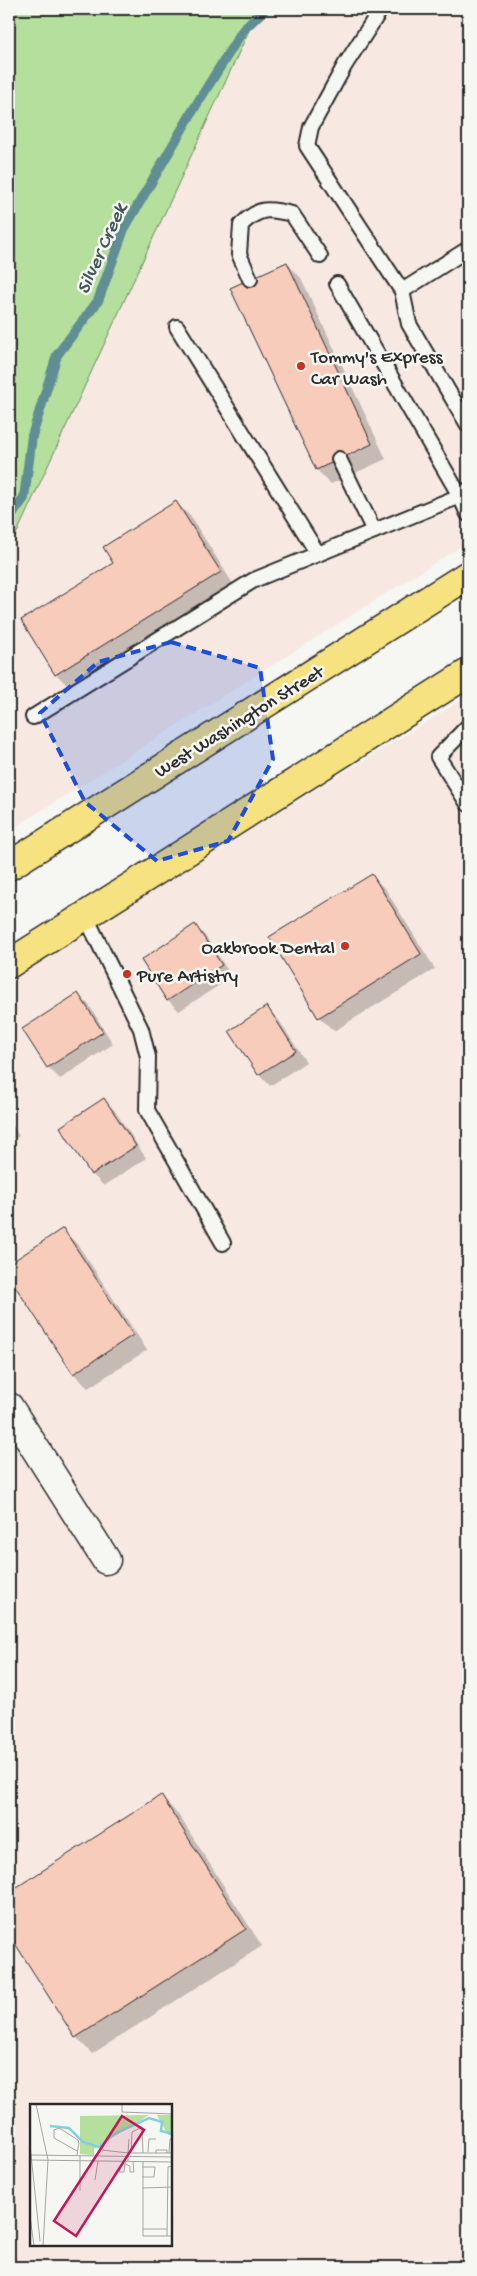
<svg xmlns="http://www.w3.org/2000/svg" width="477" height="2276" font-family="'Gochi Hand',sans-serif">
<rect width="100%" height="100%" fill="#f6f6f2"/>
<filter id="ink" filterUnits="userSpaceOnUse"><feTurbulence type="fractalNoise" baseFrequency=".02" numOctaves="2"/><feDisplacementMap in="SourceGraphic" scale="10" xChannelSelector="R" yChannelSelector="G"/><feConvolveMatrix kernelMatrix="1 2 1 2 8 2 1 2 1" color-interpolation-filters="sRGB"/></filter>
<g filter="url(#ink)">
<g fill="#f7e9e2" fill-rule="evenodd">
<path d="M259 9H468V542L9 831V550Z"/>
<path d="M468 696V2267H9V978ZM31 2105H171V2245H31Z"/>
</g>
<path fill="#b5df9c" stroke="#708564" d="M9 9H259L9 550Z"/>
<g fill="#0003">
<path d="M286 263 301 278 386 459 331 484 317 470Z"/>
<path d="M176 502 191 517 235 587 71 689 56 674 23 620 115 563Z"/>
<path d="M372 876 386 890 435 969 334 1031 319 1017Z"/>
<path d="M195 926 206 937 232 977 179 1011 168 1000Z"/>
<path d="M77 994 89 1005 113 1044 60 1079 48 1067 24 1029Z"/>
<path d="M267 1008 278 1019 306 1062 270 1086 259 1074 231 1031Z"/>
<path d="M104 1099 115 1111 146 1158 104 1186 92 1174 62 1127Z"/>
<path d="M9 1120 19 1136 9 1143Z"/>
<path d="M63 1230 78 1245 147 1350 88 1388 74 1374 9 1274V1265Z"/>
<path d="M161 1797 178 1814 262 1946 92 2054 76 2037 9 1932V1894Z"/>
</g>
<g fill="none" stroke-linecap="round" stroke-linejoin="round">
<path stroke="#5f8f94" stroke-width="10" d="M9 519 24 498 32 436 57 355 98 301 124 229 198 102 243 30 265 9"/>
</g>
<g fill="#f8ccbb" stroke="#2b2b2b">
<path d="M287 262 372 444 316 470 230 288Z"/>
<path d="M176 501 221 572 55 675 21 620 113 563 103 547Z"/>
<path d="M372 874 421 954 318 1018 269 937Z"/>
<path d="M195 924 222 965 167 1001 141 960Z"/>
<path d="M78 993 103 1032 47 1068 22 1029Z"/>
<path d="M267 1006 296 1051 258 1075 229 1031Z"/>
<path d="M104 1098 136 1146 91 1175 60 1127Z"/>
<path d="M63 1228 133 1335 73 1374 9 1277V1264Z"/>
<path d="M161 1795 246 1929 75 2038 9 1934V1892Z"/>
</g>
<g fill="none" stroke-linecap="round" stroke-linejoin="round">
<defs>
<g id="lane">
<path d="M381 9 345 65 311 127 307 146 402 291 409 324 468 425"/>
<path d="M250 279 239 254 241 225C259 207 268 208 292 214L320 256"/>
<path d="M402 291 468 249"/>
<path d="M177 327 318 554"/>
<path d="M339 459 374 531"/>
<path d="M468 490 460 496 468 514"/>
<path d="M33 717 254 580 460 496 337 284"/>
<path d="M468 726 438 757 468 804"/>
<path d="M85 915 141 1029 148 1057 147 1110 223 1243"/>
</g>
<path id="street" d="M9 1407 106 1560"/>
<g id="primary">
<path d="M9 866 468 575"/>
<path d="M9 964 468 673"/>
</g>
</defs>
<use href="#lane" stroke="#2b2b2b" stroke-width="18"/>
<use href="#street" stroke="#2b2b2b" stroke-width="31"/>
<use href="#primary" stroke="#2b2b2b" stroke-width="31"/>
<use href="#lane" stroke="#f6f6f2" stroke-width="14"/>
<use href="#street" stroke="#f6f6f2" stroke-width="28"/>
<use href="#primary" stroke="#f7e281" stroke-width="28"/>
</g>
</g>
<path fill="#1d4ed8" fill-opacity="0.2" stroke="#1d4ed8" stroke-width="4" stroke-dasharray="10 6" stroke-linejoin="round" d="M171 642 260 668 273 759 228 841 157 861 85 802 40 713 98 662Z"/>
<g fill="#c8321e" stroke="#f6f6f2" stroke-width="2">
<circle cx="301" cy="366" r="5"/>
<circle cx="345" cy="946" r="5"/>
<circle cx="127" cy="974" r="5"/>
</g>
<g text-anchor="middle" stroke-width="5" stroke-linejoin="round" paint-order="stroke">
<g font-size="19" fill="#2b2b2b" stroke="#f6f6f2" text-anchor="start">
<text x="311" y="362">Tommy's Express<tspan x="311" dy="22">Car Wash</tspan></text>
<text x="335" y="953" text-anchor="end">Oakbrook Dental</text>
<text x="137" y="981">Pure Artistry</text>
</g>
<g font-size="19" fill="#2b2b2b" stroke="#f6f6f2">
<text transform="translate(238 720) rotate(-32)" y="7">West Washington Street</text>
</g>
<g font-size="20" font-style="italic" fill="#405557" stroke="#f6f6f2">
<text transform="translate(100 248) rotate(-66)" y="7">Silver Creek</text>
</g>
</g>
<g transform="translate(30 2104)">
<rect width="142" height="142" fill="#f6f6f2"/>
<path d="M119 11 64 45V51L50 50V12ZM127 11H142V31H138Z" fill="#b5df9c"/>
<path fill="none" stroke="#81d2da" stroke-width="2.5" d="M20 22 39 24 53 38 69 43 84 30 119 14 132 18 131 27 143 30"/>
<path fill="none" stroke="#a5a5a2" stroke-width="1" d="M6 0 18 56 13 142M92 0V8L143 10M0 41 10 137M72 46 98 49 99 35M118 48 119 35H126M101 49 102 28 112 23 113 49M126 49V46H137V49M139 49 140 35H143M0 51 143 53M47 51 48 44 49 39 48 36 29 24 24 26V34L47 47M0 56 143 58M98 57V49H143M113 57V132H143M96 58 95 60 94 68H89L92 60H95L100 62V68M100 68H104L103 57M112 73H124L125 63H112M65 76 68 57M112 84 143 83M50 87V52M0 112 4 142M113 125H137M137 132 138 63 143 62"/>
<path fill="#c2185b" fill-opacity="0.15" stroke="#c2185b" stroke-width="2.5" d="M92 12 114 26 46 132 24 117Z"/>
<rect width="142" height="142" fill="none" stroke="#2b2b2b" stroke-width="2.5"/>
</g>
<rect width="477" height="2276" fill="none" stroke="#f6f6f2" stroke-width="30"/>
<rect x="15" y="15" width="447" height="2246" fill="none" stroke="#2b2b2b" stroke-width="2" filter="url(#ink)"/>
</svg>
